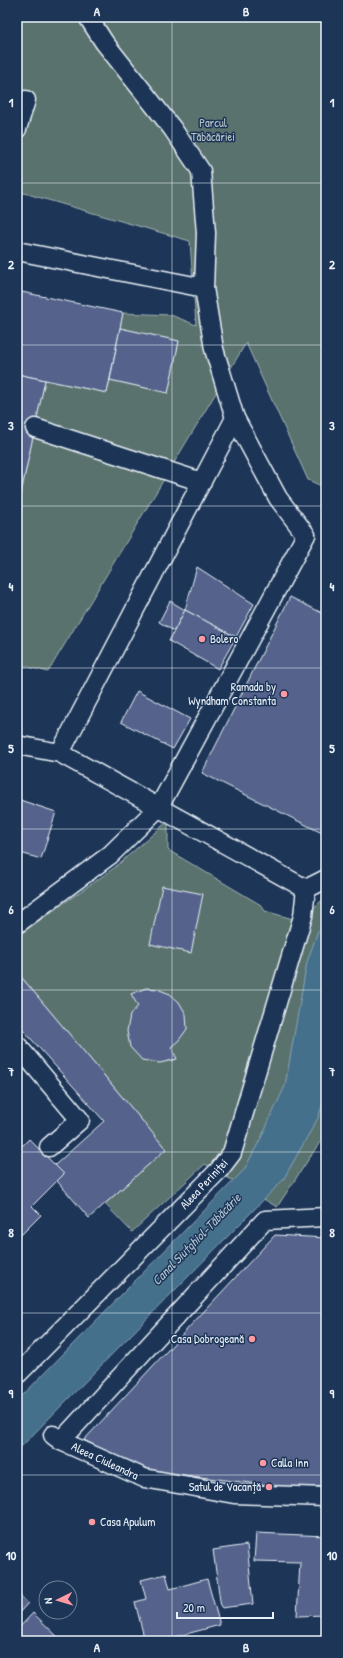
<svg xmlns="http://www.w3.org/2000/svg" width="343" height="1658" font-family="'Patrick Hand',sans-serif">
<rect width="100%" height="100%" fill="#1d3557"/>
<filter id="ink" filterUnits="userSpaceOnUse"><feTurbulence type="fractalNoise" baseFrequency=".025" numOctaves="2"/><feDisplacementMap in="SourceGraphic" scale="8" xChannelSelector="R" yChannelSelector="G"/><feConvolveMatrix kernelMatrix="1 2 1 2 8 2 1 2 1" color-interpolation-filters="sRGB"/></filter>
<g filter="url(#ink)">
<g fill="#5a726e" stroke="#a1b2b3">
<path d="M17 17H326V488L308 480 246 343 48 672 17 664V512L45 380 107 393 110 380 168 393 179 341 120 328 123 313 171 315 196 325 190 241 17 191Z"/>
<path d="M168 821V850L261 905 265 911 293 919 312 909 326 897V1133L277 1207 205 1164 132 1232 105 1204 166 1149 17 972V936L114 868Z"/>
</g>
<path fill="#45708b" stroke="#86a4b7" d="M326 923V1094L318 1118 283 1180 17 1451V1401L244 1170 261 1138 285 1086 307 962 318 931Z"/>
<g fill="#54648c" stroke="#e8f1f8">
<path d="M17 291 123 313 107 393 17 374Z"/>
<path d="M120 328 179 341 168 393 110 380Z"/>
<path d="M17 374 45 380 17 512Z"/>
<path d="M197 567 254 604 236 637 185 610Z"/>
<path d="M290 597 326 615V835L202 773Z"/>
<path d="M170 601 185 610 174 631 159 622Z"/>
<path d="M185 610 236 637 218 669 169 641Z"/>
<path d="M137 691 190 719 173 749 121 722Z"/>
<path d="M17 799 56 812 41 859 17 852Z"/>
<path d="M162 886 203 894 191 953 150 944Z"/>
<path d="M17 972 166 1149 89 1218 57 1181 64 1174 55 1165 104 1121 17 1023Z"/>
<path d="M146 988 157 989 170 994 179 1002 186 1014 187 1029 179 1040 171 1047 177 1059 160 1063 142 1060 130 1047 127 1031 130 1015 138 1006 131 994Z"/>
<path d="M29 1139 64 1174 32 1206 41 1215 17 1239V1151Z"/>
<path d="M275 1235 326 1238V1486L293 1488 141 1470 84 1440Z"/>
<path d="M256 1533 326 1536V1615L297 1616 300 1562 254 1561Z"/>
<path d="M247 1545 253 1604 221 1608 213 1550Z"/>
<path d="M166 1574 170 1589 207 1579 220 1625 160 1641H145L135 1602 146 1599 141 1580Z"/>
<path d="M17 1593 28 1603 17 1615Z"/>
<path d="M33 1613 62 1641H17V1630Z"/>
<path d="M321 1638V1641L238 1640Z"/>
</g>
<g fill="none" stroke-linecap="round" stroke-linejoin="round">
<defs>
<g id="service">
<path d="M17 129 26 100"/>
<path d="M17 251 204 288"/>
<path d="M35 428 202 482"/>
<path d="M17 745 60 753 306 889 326 879"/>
<path d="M60 753 235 418"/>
<path d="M17 924 110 855 159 807 306 535 278 498 235 418 214 349 204 288 206 233 201 171 172 128 104 42 88 17"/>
<path d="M17 1045 80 1120 49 1147"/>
<path d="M17 1375 219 1170 232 1153 303 916 306 889"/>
<path d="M53 1435 61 1441 144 1478 234 1494 326 1497"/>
<path d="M61 1441 265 1220 326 1217"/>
</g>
</defs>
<use href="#service" stroke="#e8f1f8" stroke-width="21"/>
<use href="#service" stroke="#1d3557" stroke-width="18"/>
</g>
</g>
<path fill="none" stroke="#e8f1f8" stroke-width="1" stroke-opacity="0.55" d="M172 17V1641M17 183H326M17 345H326M17 506H326M17 668H326M17 829H326M17 990H326M17 1152H326M17 1313H326M17 1475H326"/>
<g fill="#ff9aa2" stroke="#1d3557" stroke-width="1.5">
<circle cx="202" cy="639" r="4"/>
<circle cx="284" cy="694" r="4"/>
<circle cx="252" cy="1339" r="4"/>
<circle cx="263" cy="1463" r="4"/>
<circle cx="269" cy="1487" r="4"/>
<circle cx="92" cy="1522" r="4"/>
</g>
<g text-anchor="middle" stroke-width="3" stroke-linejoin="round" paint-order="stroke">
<g font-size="12" fill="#b6c5c8" stroke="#1d3557">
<text x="213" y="127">Parcul<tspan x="213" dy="14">Tăbăcăriei</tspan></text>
</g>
<g font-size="12" fill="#e8f1f8" stroke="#1d3557" text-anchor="start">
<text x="210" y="643">Bolero</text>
<text x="276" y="691" text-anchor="end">Ramada by<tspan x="276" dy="14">Wyndham Constanta</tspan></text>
<text x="244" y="1343" text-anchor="end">Casa Dobrogeană</text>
<text x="271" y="1467">Calla Inn</text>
<text x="261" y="1491" text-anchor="end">Satul de Vacanță</text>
<text x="100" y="1526">Casa Apulum</text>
</g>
<g font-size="12" fill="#e8f1f8" stroke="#1d3557">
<text transform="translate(204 1184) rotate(-47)" y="4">Aleea Periniței</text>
<text transform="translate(105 1461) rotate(25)" y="4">Aleea Ciuleandra</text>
</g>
<g font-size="13" font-style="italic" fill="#afc4d2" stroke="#1d3557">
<text transform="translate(196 1239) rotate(-46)" y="5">Canal Siutghiol-Tăbăcărie</text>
</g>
</g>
<rect width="343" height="1658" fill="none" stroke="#1d3557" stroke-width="44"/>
<g transform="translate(58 1600) rotate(265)"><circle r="19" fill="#1d3557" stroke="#6e8097"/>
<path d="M0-3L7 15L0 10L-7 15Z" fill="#ff9aa2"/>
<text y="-6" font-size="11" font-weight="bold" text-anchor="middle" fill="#e8f1f8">N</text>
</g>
<path d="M177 1612v6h96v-6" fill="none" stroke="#e8f1f8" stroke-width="2"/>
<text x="183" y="1612" font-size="12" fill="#e8f1f8" stroke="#1d3557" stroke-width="3" paint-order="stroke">20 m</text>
<rect x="22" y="22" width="299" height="1614" fill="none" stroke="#e8f1f8" stroke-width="1.5"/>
<g font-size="13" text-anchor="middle" font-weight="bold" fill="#e8f1f8">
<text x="97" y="16">A</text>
<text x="246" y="16">B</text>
<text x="11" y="107">1</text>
<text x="332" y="107">1</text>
<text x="11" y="269">2</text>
<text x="332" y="269">2</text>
<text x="11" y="430">3</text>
<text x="332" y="430">3</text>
<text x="11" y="591">4</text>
<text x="332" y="591">4</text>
<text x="11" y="753">5</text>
<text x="332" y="753">5</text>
<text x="11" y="914">6</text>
<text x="332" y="914">6</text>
<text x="11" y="1076">7</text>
<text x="332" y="1076">7</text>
<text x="11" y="1237">8</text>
<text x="332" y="1237">8</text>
<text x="11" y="1398">9</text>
<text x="332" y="1398">9</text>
<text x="11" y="1560">10</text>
<text x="332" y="1560">10</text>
<text x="97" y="1652">A</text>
<text x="246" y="1652">B</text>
</g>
</svg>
